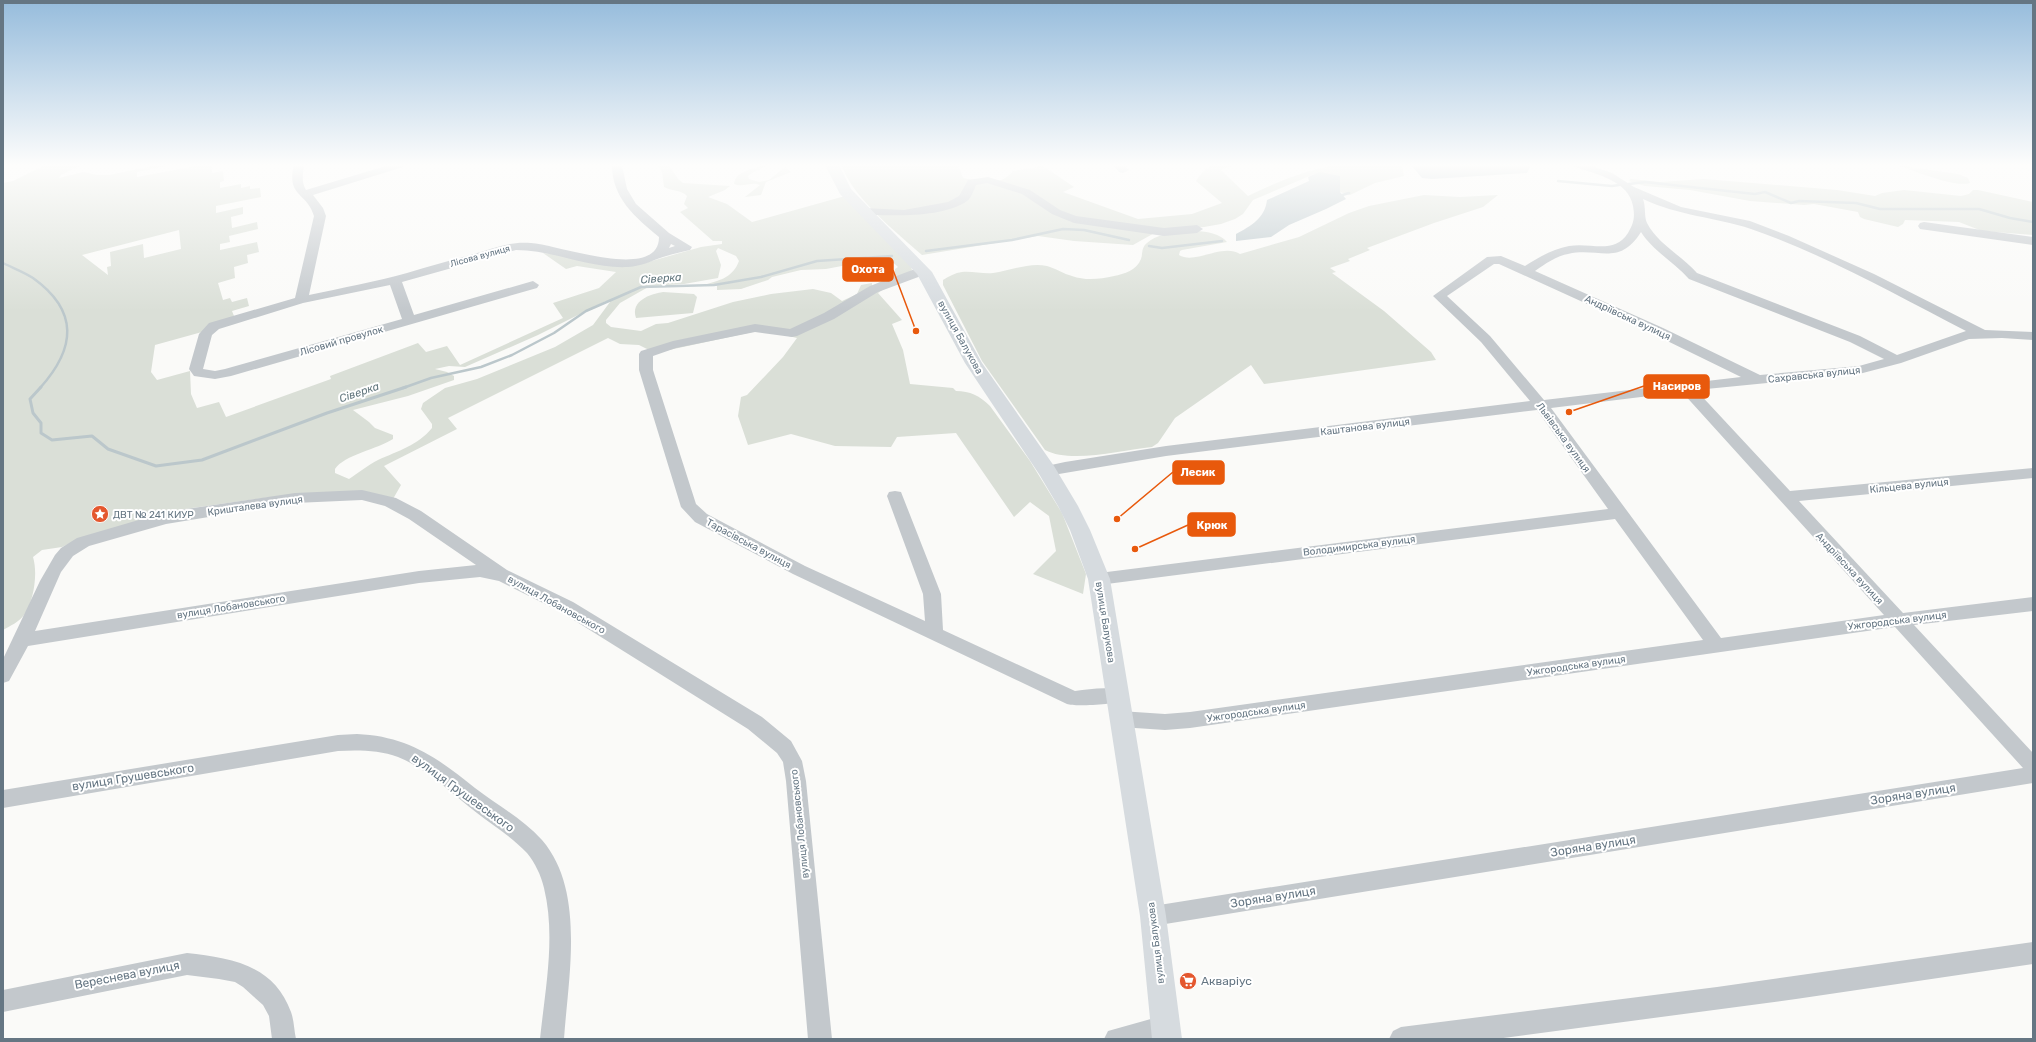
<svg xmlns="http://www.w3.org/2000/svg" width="2036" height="1042" font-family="Rubik,sans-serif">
<rect width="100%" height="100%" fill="#fafaf8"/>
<g fill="#dadfd7" fill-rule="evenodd">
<path d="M45 165H81L61 175 59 178 83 172 97 175H109L157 165H171L137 172V177L201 165H212V173L223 171 224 181 220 182V188L241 184V188L250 186V189L260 188 261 197 216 206V213L243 207V214L231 217 232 228 257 222 258 229 229 236 230 242 220 244V250L257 242 259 252 247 255 248 263 234 267 235 278 218 283 223 300 230 298 232 302 247 298 249 306 232 311 234 316 202 332 155 345 151 372 157 380 190 371 191 394 197 408 219 402 226 417 331 379 330 376 418 343 426 352 447 346 460 365 563 318 553 303 599 288 616 272 577 266 566 269 543 253 641 264 701 247 722 244V241H713L680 212 688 208 684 204 687 196C682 190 671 191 664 187L662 172 658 165H669L678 179 683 183 730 186 725 190 708 197 727 204 752 222 845 196 911 267 912 270 878 293 902 320 892 324 903 350 910 384 953 388 956 391C970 391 980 396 990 406L1030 461 1062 513 1086 574 1083 594 1033 574 1056 551 1049 516 1030 502 1014 517 956 433 897 437 891 447 835 446 791 434 748 445 738 416 741 397 747 395 783 357 797 338 762 330 655 353 639 345 620 344 608 338 448 418 457 429 384 466 401 485 393 499 271 497 185 509 81 538 62 547 42 550 33 557C38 573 34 601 24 615 19 622 10 626 3 630V183L13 181ZM179 230 181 249 144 258 143 244 110 252 111 266 107 267 108 275 82 255ZM718 248 736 256 739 261C733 277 721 280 707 284L708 286H717V290L741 289 768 280 772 277 801 270 826 269 847 265 852 264 855 260C869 254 887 254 898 267L895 269 894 275 872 286V283L861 285 857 294 842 301 831 293 813 289 771 294 733 302 668 323 656 324 641 331 611 327 606 323V320L620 303 650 286 684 284 718 278 721 265 716 251ZM606 301 610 302 593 325 555 347 477 379 445 388 423 403 421 409 432 424V428C418 445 398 451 378 460 368 465 358 473 349 479L335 473V469C344 455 378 449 393 439V435L375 428 369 422 353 410 408 396 454 380V376L447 372 435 369 449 366 465 367 538 335Z"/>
<path d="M763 165H768C762 169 754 171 748 176L749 179 759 182 769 180 785 167 791 172 766 182 761 195 745 197 760 185C752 181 743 188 734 184 736 170 753 170 763 165Z"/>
<path d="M842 165H958L963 178C981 181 1001 187 1013 171L1043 166 1074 187 1063 192 1138 219 1192 214 1222 203 1196 181C1209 162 1213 165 1234 165L1221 170 1248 196C1275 183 1313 166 1344 165 1363 164 1383 165 1402 165L1404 176 1375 183 1350 195 1340 192 1319 172 1253 200 1243 214 1235 219 1221 224 1204 227 1158 231 1133 245 1074 241 1038 236 922 255C899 235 849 194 842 165Z"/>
<path d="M1896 165 1958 174 1968 178 1970 183C1954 188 1913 170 1896 165Z"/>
<path d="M1631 179 1660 182 1704 179 1837 190 1875 196 1882 193 1904 190 1961 196 1969 194 1973 190H1978L2033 202V235L1982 231 1959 222 1905 220 1903 224 1898 227 1864 219 1860 217 1858 212 1814 204 1804 205 1750 201 1690 190 1645 186 1631 182 1629 180Z"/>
<path d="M1424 195 1460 197 1498 195 1483 207 1434 223 1367 248 1370 250 1348 259 1350 261 1330 268 1336 272 1332 273 1384 311 1431 352 1436 360 1264 384 1251 365 1175 418 1158 443 1152 447C1122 450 1071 464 1045 450L982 361 943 285V280C949 276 955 273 962 272 972 271 983 274 993 273 1010 271 1029 262 1047 266 1055 268 1064 274 1072 276 1086 281 1100 279 1114 276 1124 274 1137 270 1141 259 1143 253 1141 248 1147 243 1162 229 1214 225 1227 242L1182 250 1180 251 1179 255C1195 265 1222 243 1240 254L1299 237 1349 213 1369 206Z"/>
<path d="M663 292 694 294 697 297 693 313 636 318C630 301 650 294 663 292Z"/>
</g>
<g fill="#bbc7cb">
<path d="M1411 165H1529L1530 167 1527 173 1432 179 1422 178Z"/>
<path d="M1319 172 1340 176V192L1346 199 1326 209 1289 225 1271 237 1236 241V234C1251 226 1265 218 1267 200L1309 181 1308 177Z"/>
</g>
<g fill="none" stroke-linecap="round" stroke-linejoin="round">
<g stroke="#bbc7cb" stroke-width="2.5">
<path d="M1558 181 1612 186 1619 185"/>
<path d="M1629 184 1645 182 1755 194 1765 192 1791 203 1799 201 1856 203 1880 209H1979L2010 218 2033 222"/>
<path d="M1339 196 1349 193"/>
<path d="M1149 246 1162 248 1222 241"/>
<path d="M926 251 1012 240 1063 229 1084 230 1129 240"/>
<path d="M3 263C13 268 24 272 33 278 79 311 76 348 40 388"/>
<path d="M403 388 431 378 481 367 512 355 554 333 586 311 641 287 714 285 761 277 817 261 892 256"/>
</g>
<path stroke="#bbc7cb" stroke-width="3" d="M41 387 30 399 33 413 41 423V433L52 440 92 436 108 449 156 466 202 460 327 413 406 387"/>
<g fill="#c3c8cc" fill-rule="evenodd">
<path d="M294 165H304C303 174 301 182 306 190L389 165H404L403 167 313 195 323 208 326 216 309 295C341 288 375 282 407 273 429 266 452 260 474 254 493 248 511 241 531 243 556 244 659 283 659 237 635 217 612 198 612 165H622L627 189 636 204 669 233 692 247 690 250C682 252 672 254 663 257 651 261 642 266 628 267 590 269 554 250 516 250L402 282 414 315 533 281 539 285 537 288 231 376 215 379 194 376 189 369 199 334 209 323 295 298 314 216C307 192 286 197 294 165ZM671 244 675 246 669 248ZM390 285 402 319 225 369 215 371 203 369 212 335 219 329 303 303Z"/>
<path d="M1114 165H1127L1126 167 1129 170 1123 173 1119 172 1114 166Z"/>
<path d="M1574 165H1589L1612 173 1634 187 1681 207 1750 221 1789 236 1874 274 1985 330 2033 332V340L2002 338 1969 339 1901 363 1859 374 1696 390 1790 491 2033 468V478L1799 501 1903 613 2033 597V611L1914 625 2033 753V783L1153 926 1145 923 1142 916 1145 909 1153 906 2023 768 1895 627 1190 728 1165 730 1120 727 1113 725 1111 719 1113 713 1120 711 1165 714 1190 712 1703 640 1615 519 1099 585 1093 583 1091 579 1093 575 1099 573 1608 509 1537 410 1166 456 1047 476 1042 475 1039 471 1042 467 1065 462 1166 446 1530 401 1481 342 1433 296 1487 257 1501 256 1525 266C1539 257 1553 249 1569 246 1591 242 1614 255 1628 233 1634 223 1635 217 1633 206 1629 181 1596 174 1575 167ZM1643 199C1679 216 1715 217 1751 229 1826 255 1896 295 1966 331L1897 355 1860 336 1697 273C1682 256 1658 244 1647 223 1644 217 1646 207 1643 199ZM1641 232C1653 251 1674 262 1689 279L1850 342 1884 359 1859 366 1760 375 1663 328 1535 271C1545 264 1556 256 1568 254 1599 247 1619 267 1641 232ZM1494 264H1499L1653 334 1741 377 1544 400 1490 336 1447 296ZM1682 392 1884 615 1721 638 1551 408Z"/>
<path d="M988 177 1030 190 1060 210 1076 216 1164 228 1197 225 1203 229 1197 233 1164 236 1074 223 1052 214 1022 194 987 183 976 185C974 190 971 198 967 201 946 216 903 216 879 215 872 215 862 216 858 211L864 208 904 210 948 202 959 196 968 180Z"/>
<path d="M1924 222 2033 237V245L1920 229 1918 226 1920 223Z"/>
<path d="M924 268 928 269 930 272 928 275 921 276 878 292 834 319 797 336 792 337 755 332 676 348 653 356V370L696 504 707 514 805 566 925 621 923 594 887 496 889 492 895 491 901 492 941 594 943 630 1075 691C1091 689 1108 686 1124 691L1126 696 1124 701C1115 704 1075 707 1067 704L793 574 695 522 681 507 639 370V354L641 351 673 341 755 324 790 329 824 313 870 286 915 269Z"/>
<path d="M362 490 396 498 421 511 507 570 573 602 762 717 791 741 802 761 806 781 832 1039H808L786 781 783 762 777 753 748 729 561 612 499 581 480 577 419 583 28 646 9 681 3 683V659L40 581 55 555 61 548 77 538 166 512 295 493ZM362 500 385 506 409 519 476 565 419 571 35 631 61 572 73 556 89 546 166 524 295 503Z"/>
<path d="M357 734C407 736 438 758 475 788 497 805 523 819 542 840 586 891 568 978 564 1039H540C545 990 556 937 544 888 541 875 535 863 527 853 512 837 494 826 477 813 452 794 428 769 398 757 379 750 358 750 338 751L3 808V790L338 735Z"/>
<path d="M2033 942V964L1796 999 1496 1039H1389L1393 1031 1401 1027 1717 987Z"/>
<path d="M187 953C230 958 274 964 291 1012 294 1020 294 1030 296 1039H272L269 1016 263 1005 243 987 235 982 219 979 187 975 3 1012V990Z"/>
<path d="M1165 1015 1173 1019 1177 1027 1173 1035 1165 1039H1104L1108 1031Z"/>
</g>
<path fill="#d6dbdf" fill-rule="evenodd" d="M825 165H839L851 189 932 272 982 363 1054 466 1078 506 1090 530 1110 579 1166 916 1182 1039H1152L1140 916 1088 579 1070 530 1058 506 1039 474 965 363 917 274 840 194Z"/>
</g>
<linearGradient id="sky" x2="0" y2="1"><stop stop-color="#96bcdc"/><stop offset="0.53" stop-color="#fdfdfc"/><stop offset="1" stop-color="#fdfdfc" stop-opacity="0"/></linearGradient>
<rect width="2036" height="311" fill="url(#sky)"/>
<defs>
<symbol id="sight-disc" viewBox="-11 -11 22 22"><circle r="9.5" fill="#e4572e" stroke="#fff"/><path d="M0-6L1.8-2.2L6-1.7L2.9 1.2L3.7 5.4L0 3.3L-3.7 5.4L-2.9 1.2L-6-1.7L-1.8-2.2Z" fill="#fff"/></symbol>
<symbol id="supermarket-disc" viewBox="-11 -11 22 22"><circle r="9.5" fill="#e4572e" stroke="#fff"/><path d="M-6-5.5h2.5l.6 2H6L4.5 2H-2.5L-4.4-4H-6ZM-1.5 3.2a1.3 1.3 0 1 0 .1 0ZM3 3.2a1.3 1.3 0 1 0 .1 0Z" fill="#fff"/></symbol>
</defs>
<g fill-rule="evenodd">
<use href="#sight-disc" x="90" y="504" width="20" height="20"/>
<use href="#supermarket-disc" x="1178" y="971" width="20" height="20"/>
</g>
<g text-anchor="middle" stroke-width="4" stroke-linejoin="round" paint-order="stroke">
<g font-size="9" fill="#657683" stroke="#fff">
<text transform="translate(480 256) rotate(-15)" y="3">Лісова вулиця</text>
</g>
<g font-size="10" fill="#657683" stroke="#fff">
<text transform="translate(1628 317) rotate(25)" y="4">Андріївська вулиця</text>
<text transform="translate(961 337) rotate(61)" y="4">вулиця Балукова</text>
<text transform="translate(341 340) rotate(-16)" y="4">Лісовий провулок</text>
<text transform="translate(1814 374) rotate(-6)" y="4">Сахравська вулиця</text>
<text transform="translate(1365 426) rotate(-7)" y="4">Каштанова вулиця</text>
<text transform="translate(1564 437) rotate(54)" y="4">Львівська вулиця</text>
<text transform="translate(1909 485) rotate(-6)" y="4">Кільцева вулиця</text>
<text transform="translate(255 505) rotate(-8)" y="4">Кришталева вулиця</text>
<text transform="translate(749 543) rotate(28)" y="4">Тарасівська вулиця</text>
<text transform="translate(1359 545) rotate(-7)" y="4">Володимирська вулиця</text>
<text transform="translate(1850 568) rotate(47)" y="4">Андріївська вулиця</text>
<text transform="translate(557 604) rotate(29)" y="4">вулиця Лобановського</text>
<text transform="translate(231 606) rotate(-9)" y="4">вулиця Лобановського</text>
<text transform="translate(1897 620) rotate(-7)" y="4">Ужгородська вулиця</text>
<text transform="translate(1106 622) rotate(81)" y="4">вулиця Балукова</text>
<text transform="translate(1576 665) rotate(-8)" y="4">Ужгородська вулиця</text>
<text transform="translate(1256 711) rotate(-8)" y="4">Ужгородська вулиця</text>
<text transform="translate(799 824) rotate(-96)" y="4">вулиця Лобановського</text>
<text transform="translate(1155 943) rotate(-97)" y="4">вулиця Балукова</text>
</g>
<g font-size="10" fill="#657683" stroke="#fff" text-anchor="start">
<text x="113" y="518">ДВТ № 241 КИУР</text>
</g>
<g font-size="11" font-style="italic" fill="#60757c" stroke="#fff">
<text transform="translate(661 278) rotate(-4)" y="4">Сіверка</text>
<text transform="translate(359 392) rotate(-19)" y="4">Сіверка</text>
</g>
<g font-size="12" fill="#657683" stroke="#fff">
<text transform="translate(133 777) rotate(-9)" y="4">вулиця Грушевського</text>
<text transform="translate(463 793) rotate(36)" y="4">вулиця Грушевського</text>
<text transform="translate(1913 794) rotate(-9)" y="4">Зоряна вулиця</text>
<text transform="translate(1593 846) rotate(-9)" y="4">Зоряна вулиця</text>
<text transform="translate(1273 897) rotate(-9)" y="4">Зоряна вулиця</text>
<text transform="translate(127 975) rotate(-11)" y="4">Вереснева вулиця</text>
</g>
<g font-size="12" fill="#657683" stroke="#fff" text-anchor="start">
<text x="1201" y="985">Акваріус</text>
</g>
</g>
<path fill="none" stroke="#e8590c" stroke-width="1.5" d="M916 331L893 270M1569 412L1644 386M1117 519L1173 472M1135 549L1188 525"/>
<g fill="#e8590c" stroke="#fff" stroke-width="1.5">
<circle cx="916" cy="331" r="4"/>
<circle cx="1569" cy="412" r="4"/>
<circle cx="1117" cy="519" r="4"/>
<circle cx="1135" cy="549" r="4"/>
</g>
<g fill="#e8590c" stroke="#e8590c" stroke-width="1.5">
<rect x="843" y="258" width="50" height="23" rx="4"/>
<rect x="1644" y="375" width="65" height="23" rx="4"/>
<rect x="1173" y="461" width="51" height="23" rx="4"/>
<rect x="1188" y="513" width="47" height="23" rx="4"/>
</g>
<g font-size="11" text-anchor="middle" font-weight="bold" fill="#fff">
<text x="868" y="273">Охота</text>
<text x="1677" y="390">Насиров</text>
<text x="1198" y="476">Лесик</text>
<text x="1212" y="529">Крюк</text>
</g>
<rect width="2036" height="1042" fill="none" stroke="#657683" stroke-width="8"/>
</svg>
